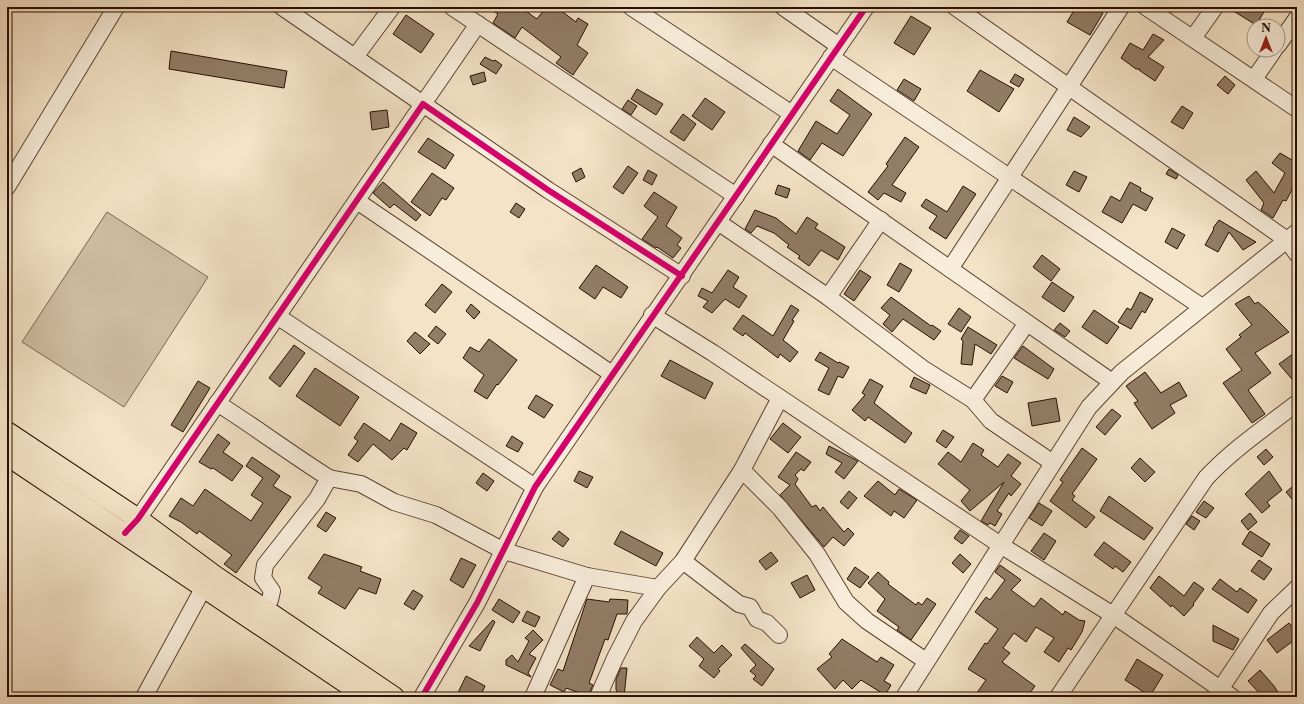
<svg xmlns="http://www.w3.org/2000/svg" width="1304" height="704" font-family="'Libre Caslon Text',serif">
<rect width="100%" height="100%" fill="#f4e3c7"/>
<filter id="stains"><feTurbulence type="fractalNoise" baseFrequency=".005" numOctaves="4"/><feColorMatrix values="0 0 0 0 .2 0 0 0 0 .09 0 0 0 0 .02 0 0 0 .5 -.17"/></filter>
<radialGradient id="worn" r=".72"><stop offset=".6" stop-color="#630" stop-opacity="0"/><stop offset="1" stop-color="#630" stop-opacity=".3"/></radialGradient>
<path fill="#d1bfa5" stroke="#7c6652" d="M107 212 208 277 124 407 22 342Z"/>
<g fill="#927d67" stroke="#280e00">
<path d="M487 7H520L537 19 546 7H556L576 22 578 18 588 24 577 45 588 53 573 75 556 63 561 57 522 27 515 38 493 23 498 14Z"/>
<path d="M1076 7H1093L1103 13 1090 35 1067 22Z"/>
<path d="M1227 7H1267L1256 25Z"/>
<path d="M406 15 434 34 421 53 393 34Z"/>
<path d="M911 16 931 28 914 55 894 43Z"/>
<path d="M1153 34 1164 40 1148 57 1164 67 1155 81 1139 70 1140 69H1136L1121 58 1130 43 1143 50Z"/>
<path d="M171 51 287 71 284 88 169 69Z"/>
<path d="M485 57 493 61 495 60 502 65 496 74 480 64Z"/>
<path d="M980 70 1014 89 999 112 967 91Z"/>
<path d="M484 72 486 81 473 85 470 76Z"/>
<path d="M1015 74 1024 79 1019 87 1010 82Z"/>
<path d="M1225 76 1235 85 1228 94 1217 85Z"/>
<path d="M904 79 921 89 914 101 897 90Z"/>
<path d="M637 89 663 104 656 115 631 99Z"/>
<path d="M838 89 872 114 843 156 822 143 810 160 798 151 816 121 837 134 850 115 830 101Z"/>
<path d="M705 98 725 112 712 130 692 116Z"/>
<path d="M628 100 637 106 631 115 622 109Z"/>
<path d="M1182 106 1193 113 1183 129 1171 122Z"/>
<path d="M387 110 389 127 372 130 370 112Z"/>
<path d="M683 114 696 124 684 141 670 132Z"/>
<path d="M1074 117 1090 127 1081 137 1067 130Z"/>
<path d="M905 137 919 147 892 185 906 193 901 202 884 193 878 200 868 192 888 166 886 164Z"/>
<path d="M428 138 454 155 445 169 418 152Z"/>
<path d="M1280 153 1297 163V180L1286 201 1283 200 1273 218 1261 210 1264 203 1246 180 1256 171 1274 193 1285 173 1272 163Z"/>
<path d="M628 166 638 173 623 194 613 187Z"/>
<path d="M581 168 585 177 576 182 572 173Z"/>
<path d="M1169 169 1178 175 1176 179 1166 174Z"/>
<path d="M648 170 657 175 652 185 643 180Z"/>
<path d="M1074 171 1087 177 1079 192 1066 185Z"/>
<path d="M432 173 454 188 446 200 442 198 430 216 411 202Z"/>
<path d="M383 182 421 215 416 221 394 204 390 208 373 193Z"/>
<path d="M1130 182 1141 188 1140 191 1153 198 1146 211 1133 204 1122 223 1102 212 1111 196 1120 201Z"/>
<path d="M778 185 790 189 787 198 775 194Z"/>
<path d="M963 186 976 194 946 239 929 228 937 216 921 206 926 199 947 212Z"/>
<path d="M654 192 677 207 666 226 682 238 677 245 681 248 673 258 657 247 656 248 642 239 658 217 644 206Z"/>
<path d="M516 203 525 209 519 218 510 212Z"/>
<path d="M755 210 776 218 796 234 807 217 818 224 815 228 845 247 838 260 821 250 809 266 798 258 800 256 787 247 789 245 774 233 757 226 751 233 745 229Z"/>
<path d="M1219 220 1229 226 1256 242 1243 250 1229 232 1218 252 1205 245 1214 229 1213 228Z"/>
<path d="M1172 228 1185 235 1177 249 1165 242Z"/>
<path d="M1042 255 1060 269 1051 281 1033 267Z"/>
<path d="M900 263 912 270 899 292 887 285Z"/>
<path d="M596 265 628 287 621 298 603 287 595 299 579 288Z"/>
<path d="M728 270 739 277 733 287 747 296 739 308 725 299 712 313 703 307 708 301 698 296 702 288 712 293Z"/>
<path d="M860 270 871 277 854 301 844 294Z"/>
<path d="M1052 282 1074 297 1064 312 1042 297Z"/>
<path d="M442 284 452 292 435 313 425 305Z"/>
<path d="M1140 292 1153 299 1145 313 1142 311 1131 329 1118 322 1127 308 1131 310Z"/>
<path d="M1249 296 1255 304 1258 302 1267 310 1289 332 1255 353 1271 373 1248 390 1265 414 1252 423 1223 383 1242 370 1226 349 1241 337 1239 335 1252 325 1235 304Z"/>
<path d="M891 297 931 326 932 325 941 331 934 340 903 319 892 332 883 324 890 315 881 308Z"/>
<path d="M471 304 480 312 474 319 466 311Z"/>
<path d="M791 305 799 310 792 320 794 321 783 340 798 352 790 362 780 354 778 358 745 333 743 336 733 329 743 315 773 336Z"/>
<path d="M959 308 971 317 961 332 948 324Z"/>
<path d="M1094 310 1119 327 1107 344 1082 327Z"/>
<path d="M1060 323 1070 331 1065 337 1054 330Z"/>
<path d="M436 326 446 334 438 344 428 336Z"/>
<path d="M968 327 997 345 991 354 975 344 972 365 961 364 963 341 961 339Z"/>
<path d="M415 332 430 344 420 354 407 341Z"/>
<path d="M489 339 517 360 498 385 497 384 487 399 474 391 484 375 463 358 470 347 479 352Z"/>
<path d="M294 345 305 353 280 387 269 378Z"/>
<path d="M1023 346 1054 369 1048 379 1014 358Z"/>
<path d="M1297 351V385L1279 364Z"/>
<path d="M820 352 838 363 839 362 849 367 843 378 838 376 829 395 818 390 829 368 815 360Z"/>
<path d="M670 360 713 383 705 399 661 376Z"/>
<path d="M315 368 359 397 340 426 296 396Z"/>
<path d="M1145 372 1161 393 1179 382 1187 396 1170 405 1175 413 1152 429 1134 403 1138 401 1126 386Z"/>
<path d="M1002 376 1013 382 1007 393 995 386Z"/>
<path d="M914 377 930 385 926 394 910 387Z"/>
<path d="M870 379 883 386 874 403 912 433 905 443 868 417 865 421 852 410 865 395 862 393Z"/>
<path d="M198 381 210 388 183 432 171 425Z"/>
<path d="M536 395 553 405 544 418 528 408Z"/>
<path d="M1056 398 1060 421 1032 426 1028 403Z"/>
<path d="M1112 409 1121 416 1105 435 1096 427Z"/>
<path d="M364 423 390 441 401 423 417 433 407 450 404 448 392 460 373 444 358 462 348 455 358 441 354 438Z"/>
<path d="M783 423 801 437 788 453 770 439Z"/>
<path d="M943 430 954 437 946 448 936 441Z"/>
<path d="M218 434 230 443 223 452 243 466 232 481 213 468 211 469 199 462Z"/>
<path d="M512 436 523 443 518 452 506 446Z"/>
<path d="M973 443 984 450 981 455 998 467 1008 454 1021 463 1011 476 1021 484 1011 496 1009 493 997 511 1002 514 995 526 990 523 988 525 981 521 1004 482 970 511 961 501 970 490 938 464 948 452 961 462Z"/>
<path d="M829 446 858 461 844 479 835 472 842 463 826 454Z"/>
<path d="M1082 448 1097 459 1072 494 1075 496 1072 500 1095 517 1086 528 1050 501 1063 482 1060 480Z"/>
<path d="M1266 449 1273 457 1264 465 1257 457Z"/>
<path d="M796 452 811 462 804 471 801 469 795 475 798 479 795 484 812 507 816 505 820 511 823 507 844 532 848 528 854 534 844 546 833 537 824 547 780 495 790 485 778 477Z"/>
<path d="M252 457 280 476 273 486 291 497 236 573 224 564 232 555 199 531 197 534 181 522 169 516 181 498 193 506 205 489 251 521 263 503 251 495 263 478 246 466Z"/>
<path d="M1140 458 1155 472 1145 482 1131 468Z"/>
<path d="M579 471 593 477 587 488 574 481Z"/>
<path d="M1269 471 1282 490 1267 502 1270 506 1262 513 1245 494Z"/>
<path d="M483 473 494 481 487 491 476 483Z"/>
<path d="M878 481 895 495 899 489 917 500 904 518 894 511 891 516 864 496Z"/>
<path d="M1297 483V505L1286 492Z"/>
<path d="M849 491 857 498 848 509 840 502Z"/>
<path d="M1109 496 1153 528 1144 540 1100 511Z"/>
<path d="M1204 501 1214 508 1206 518 1196 512Z"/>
<path d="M1039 503 1052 511 1042 526 1029 518Z"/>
<path d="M326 512 336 518 326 532 317 526Z"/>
<path d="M1250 513 1257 522 1248 530 1241 521Z"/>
<path d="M1192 516 1200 521 1194 530 1186 524Z"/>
<path d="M960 530 969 536 962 544 954 538Z"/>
<path d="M559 531 569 539 563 547 552 539Z"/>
<path d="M621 531 663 553 656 566 614 544Z"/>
<path d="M1250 531 1270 544 1262 557 1242 544Z"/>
<path d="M1044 533 1056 541 1044 560 1031 551Z"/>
<path d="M1104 542 1131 562 1123 572 1115 566 1113 569 1094 555Z"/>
<path d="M771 552 778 561 766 570 759 561Z"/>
<path d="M324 554 362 567 360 571 381 579 376 594 359 588 345 609 318 593 322 587 308 578Z"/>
<path d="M960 554 971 564 963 573 952 563Z"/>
<path d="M461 558 476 565 463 588 450 580Z"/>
<path d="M1259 560 1272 569 1264 580 1251 571Z"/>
<path d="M1000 565 1021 580 1011 590 1034 607 1041 598 1063 615 1065 611 1079 620 1085 621 1082 632 1071 650 1068 648 1059 662 1044 652 1054 638 1036 627 1026 642 1014 633 1003 648 1010 653 1002 662 1035 686 1027 697H974L986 680 968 669 985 643 987 644 998 629 975 612 986 597 990 600 1005 580 995 572Z"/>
<path d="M855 567 869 577 860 588 847 579Z"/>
<path d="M878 572 889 582 888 584 916 605 918 602 922 605 927 598 936 604 911 640 897 630 899 627 877 611 885 599 868 583Z"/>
<path d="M807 575 815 590 800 598 791 583Z"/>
<path d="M1159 576 1184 596 1194 582 1204 589 1193 604 1194 605 1184 616 1172 605 1171 607 1150 588Z"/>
<path d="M1220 579 1237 592 1240 588 1257 600 1248 613 1212 589Z"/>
<path d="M413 590 423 596 414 610 404 604Z"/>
<path d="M499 599 520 612 513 623 492 610Z"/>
<path d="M587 599 609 602 610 599 628 600 627 614H617L608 640 605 639 589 683 593 685 588 696 566 688 564 692 550 685 558 669 563 671Z"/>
<path d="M527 611 540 617 535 627 522 621Z"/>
<path d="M493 620 495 622 480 651 469 646Z"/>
<path d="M1289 623 1297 633V638L1277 653 1267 640Z"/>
<path d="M1213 625 1239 639 1233 650 1213 641Z"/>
<path d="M533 630 543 640 529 654 536 658 528 673 531 677 506 665V660L512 655 518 662 529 641 525 638Z"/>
<path d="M697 637 714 653 722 645 732 655 718 669 720 671 714 678 699 666 704 659 689 646Z"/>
<path d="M842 639 877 662 881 657 894 665 884 681 891 685 885 695 861 680 852 689 843 680 835 689 817 669 832 657 829 654Z"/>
<path d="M745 644 774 669 762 686 753 679 756 676 750 671 756 665 741 648Z"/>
<path d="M1137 659 1163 675 1150 696 1125 680Z"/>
<path d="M621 668H627L624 697H621L616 690V679Z"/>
<path d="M1260 670 1274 686 1281 697H1263L1248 681Z"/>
<path d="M466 676 485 686 480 697H456Z"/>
</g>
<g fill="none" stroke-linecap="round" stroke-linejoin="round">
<defs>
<g id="minor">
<path d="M282 7 423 104 478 24"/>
<path d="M452 7 736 196"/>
<path d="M631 7 792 114"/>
<path d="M783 7 839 46"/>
<path d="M955 7 1287 240 1297 254"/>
<path d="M1146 7 1297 109"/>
<path d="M1193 38 1215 7"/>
<path d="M1278 45 1297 18"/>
<path d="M355 57 392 7"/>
<path d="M831 57 1202 307"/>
<path d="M1254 79 1274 50"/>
<path d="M771 144 1112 382"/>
<path d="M7 187 116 7"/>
<path d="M357 201 612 374"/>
<path d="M718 222 828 297 922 368 973 400 991 421 1053 463"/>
<path d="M950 269 1121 7"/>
<path d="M828 297 881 220"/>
<path d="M652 315 713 353 1002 546 1113 615 1232 697"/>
<path d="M277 316 535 487"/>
<path d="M973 400 1027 323"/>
<path d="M217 403C255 427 291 454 329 478L317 499 265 565 263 578 272 591 270 600 264 608"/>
<path d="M742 470 780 508 817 554 846 602 867 621 926 661"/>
<path d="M329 478 361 484 394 502 436 515 504 551 587 576 658 588"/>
<path d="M130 527 138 519 423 104 548 190 682 276"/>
<path d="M683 561 739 604 750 607 757 619 767 623 779 635"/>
<path d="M144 697 204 587 212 579"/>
<path d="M422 697 477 603 535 487 866 7"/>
<path d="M533 697 587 576"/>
<path d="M598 697 615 658 634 621 658 588 683 561 742 470 780 398"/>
<path d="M904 697 1089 407 1122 372 1297 232"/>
<path d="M1058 697 1206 478C1233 449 1266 427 1297 403"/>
<path d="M1215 697 1271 613 1297 588"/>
</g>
<g id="major">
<path d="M7 432 138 519 215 576 394 697"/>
<path d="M7 455 367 697"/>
</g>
</defs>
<use href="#minor" stroke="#5b4332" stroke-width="18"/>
<use href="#major" stroke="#280e00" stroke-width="22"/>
<use href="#minor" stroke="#f8eddb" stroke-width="16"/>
<use href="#major" stroke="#f4e3c7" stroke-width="20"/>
<defs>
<g id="cycleway">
<path d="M125 533 138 519 423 104 548 190 682 276"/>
<path d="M422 697 477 603 535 487 866 7"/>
</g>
</defs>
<use href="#cycleway" stroke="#f8eddb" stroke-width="8"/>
<use href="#cycleway" stroke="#d6006c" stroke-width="6"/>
</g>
<rect width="1304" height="704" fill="none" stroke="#f4e3c7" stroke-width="24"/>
<rect x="8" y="8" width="1288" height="688" fill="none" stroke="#280e00" stroke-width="2"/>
<rect x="12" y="12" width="1280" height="680" fill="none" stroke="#280e00"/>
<g transform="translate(1266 38)"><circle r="19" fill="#f8eddb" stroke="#a59483"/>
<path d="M0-3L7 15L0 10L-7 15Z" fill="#8f2418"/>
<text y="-6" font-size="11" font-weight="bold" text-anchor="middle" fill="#280e00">N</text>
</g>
<rect width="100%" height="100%" filter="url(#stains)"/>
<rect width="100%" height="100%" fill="url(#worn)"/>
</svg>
